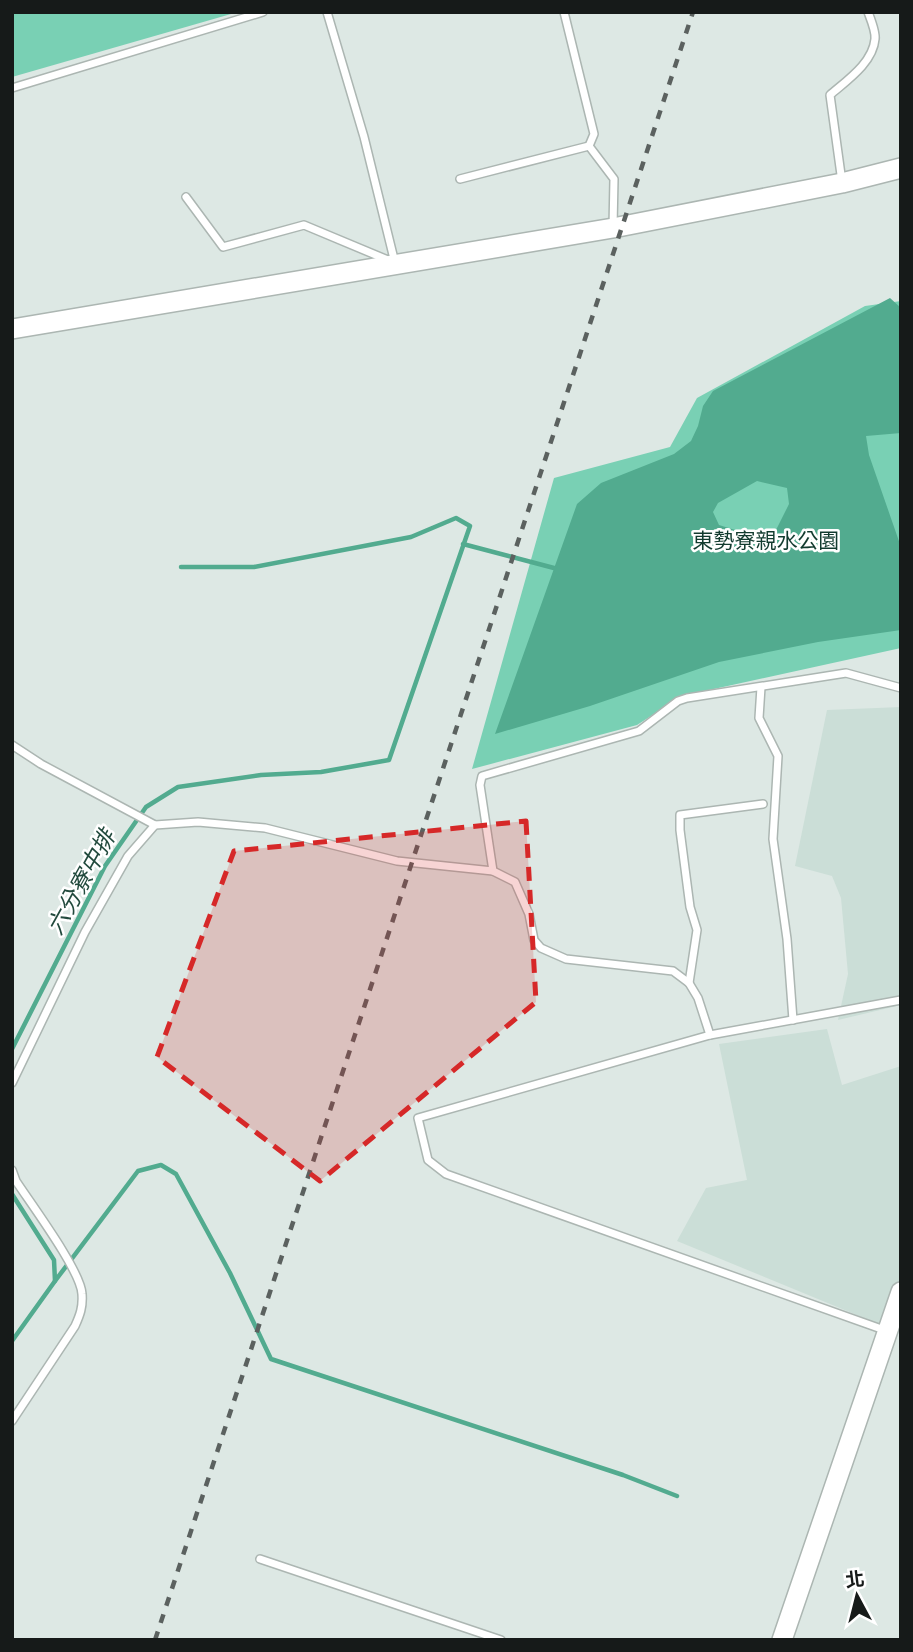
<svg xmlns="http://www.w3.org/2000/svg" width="913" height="1652" font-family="Roboto,'Noto Sans TC',sans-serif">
<rect width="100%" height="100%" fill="#dde8e4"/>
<g fill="#cbded7">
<path d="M901 707V1005L838 1020 848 974 841 898 832 876 795 866 827 710Z"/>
<path d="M827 1029 842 1085 901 1066V1282L886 1327 677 1241 706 1188 747 1180 719 1044Z"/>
</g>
<g fill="#79d0b4">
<path d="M12 12H238L12 77Z"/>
<path d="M901 301V648L682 696 637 725 472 769 554 478 670 447 697 398 865 306Z"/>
</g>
<path fill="#52ab8f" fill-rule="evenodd" d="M890 298 901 308V433L866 436 869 455 901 547V630L818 642 719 662 590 706 495 734 577 504 601 483 674 454 691 441 698 426 703 406 713 391ZM757 481 787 488 789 504 774 534 761 538 719 525 713 512 718 503Z"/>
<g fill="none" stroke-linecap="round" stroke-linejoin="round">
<g stroke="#52ab8f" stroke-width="4.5">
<path d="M463 544 554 568"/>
<path d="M12 1049 105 866 146 807 178 787 261 775 321 772 389 760 470 526 456 518 411 537 254 567H181"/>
<path d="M12 1194 54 1260 55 1281 12 1341"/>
<path d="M55 1281 138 1171 161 1165 176 1174 230 1273 271 1359 623 1475 677 1496"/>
</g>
<defs>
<g id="lane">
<path d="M564 12 594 134 589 146 614 179 613 227"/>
<path d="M12 88 263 12"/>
<path d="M460 179 589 146"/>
<path d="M842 182 830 95C846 81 873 63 875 39 876 32 871 20 868 12"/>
<path d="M186 197 223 247 304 225 395 263 364 137 327 12"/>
<path d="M761 687 759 718 778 756 773 839 787 939 793 1020"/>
<path d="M12 745 41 764 155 825"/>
<path d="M689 983 697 930 690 907 680 830V815L763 804"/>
<path d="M710 1035 698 998 689 983 673 971 566 959 541 948 534 940 529 914 515 882 493 871 480 785 482 776 639 731 678 701 687 698 846 673 901 688"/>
<path d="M12 1083 85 932 128 856 155 825 198 822 265 828 397 861 493 871"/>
<path d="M12 1170 16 1181C31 1204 81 1271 82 1294 83 1307 80 1315 75 1326L12 1421"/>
<path d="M887 1331 446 1174 428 1160 418 1118 710 1035 901 1000"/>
<path d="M260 1559 501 1640"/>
</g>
<g id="secondary">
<path d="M12 329 613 228 842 183 901 168"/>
<path d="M782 1640 901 1292"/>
</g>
</defs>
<use href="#lane" stroke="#acb6b2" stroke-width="10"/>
<use href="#secondary" stroke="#acb6b2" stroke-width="22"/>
<use href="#lane" stroke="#fff" stroke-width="7"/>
<use href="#secondary" stroke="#fff" stroke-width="19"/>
<path stroke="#5b615f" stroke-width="4.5" stroke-dasharray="9 9" stroke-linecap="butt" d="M155 1640 693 12"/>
</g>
<path fill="#d62828" fill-opacity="0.2" stroke="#d62828" stroke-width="5" stroke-dasharray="14 9" stroke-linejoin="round" d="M526 821 536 1002 320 1181 157 1057 234 851Z"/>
<g text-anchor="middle" stroke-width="5" stroke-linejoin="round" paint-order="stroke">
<g font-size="21" fill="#123b2f" stroke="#fff">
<text x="766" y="548">東勢寮親水公園</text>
</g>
<g font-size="23" font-style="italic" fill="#224a3d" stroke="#fff">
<text transform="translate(81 882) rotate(-61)" y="8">六分寮中排</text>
</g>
</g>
<rect width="913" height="1652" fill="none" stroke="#161a19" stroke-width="28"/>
<g transform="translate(857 1596) rotate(353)" stroke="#ffffff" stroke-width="5" paint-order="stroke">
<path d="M0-5L12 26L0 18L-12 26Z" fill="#161a19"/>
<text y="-10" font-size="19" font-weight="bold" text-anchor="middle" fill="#161a19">北</text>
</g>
</svg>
